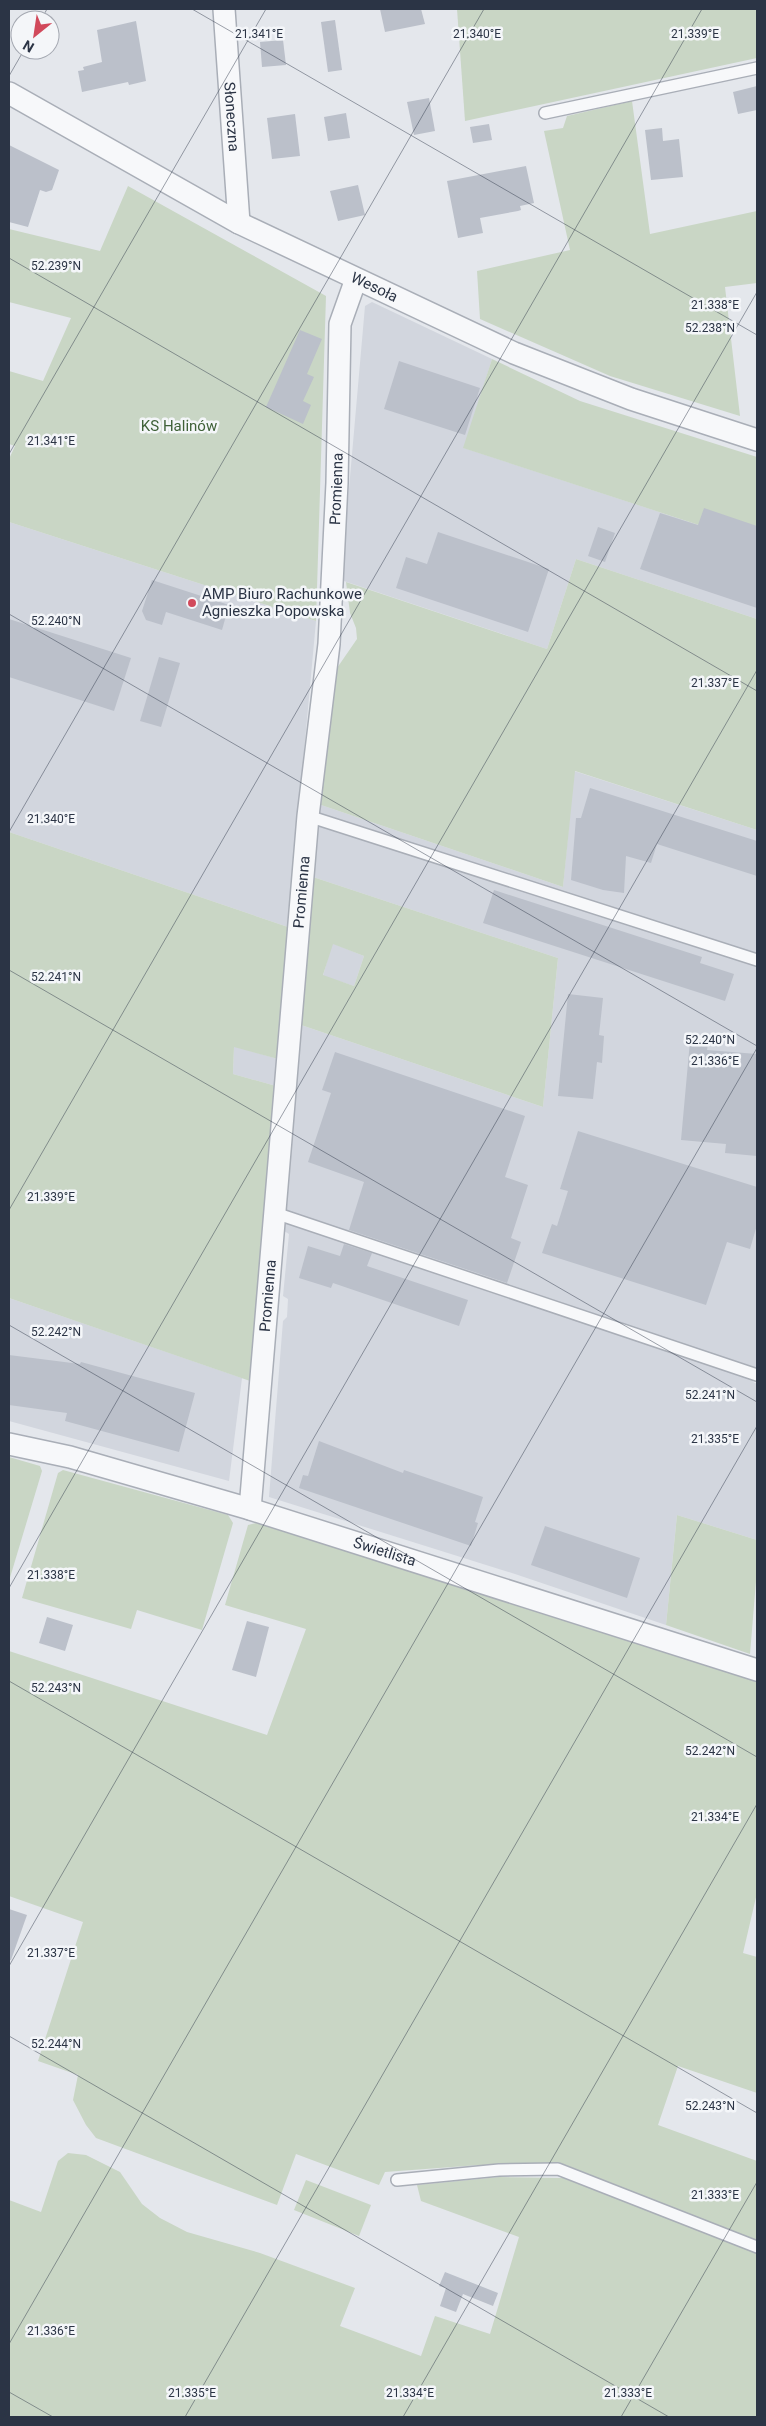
<svg xmlns="http://www.w3.org/2000/svg" width="766" height="2426" font-family="Roboto,sans-serif">
<rect width="100%" height="100%" fill="#e4e7ec"/>
<g fill="#d2d6de">
<path d="M372 302 492 359 464 448 757 544V619L576 559 547 649 341 580 365 306Z"/>
<path d="M9 522 316 621 288 927 9 832Z"/>
<path d="M574 771 757 830V1362L753 1382 757 1384V1540L677 1515 666 1625 515 1574 269 1497 283 1321 287 1317 288 1299 283 1296 289 1234 284 1231 301 1025 543 1107 558 958 313 877 321 805 563 887Z"/>
<path d="M332 943 364 956 354 986 323 976Z"/>
<path d="M234 1046 278 1059 276 1086 233 1074Z"/>
<path d="M9 1298 242 1378 229 1481 9 1421Z"/>
</g>
<g fill="#c9d6c5" fill-rule="evenodd">
<path d="M457 9H757V58L465 121Z"/>
<path d="M632 101 650 234 757 211V283L725 287 740 416 610 376 480 319 477 271 570 250 544 131 563 128 567 116Z"/>
<path d="M128 186 326 296 316 621 9 522V459L15 446 9 444V371L43 381 71 318 9 302V229L100 251Z"/>
<path d="M492 359 580 401 757 457V544L463 448Z"/>
<path d="M576 559 757 619V830L575 771 563 887 321 805 335 676 337 668 357 639 356 628 350 613 346 582 547 649Z"/>
<path d="M9 832 288 927 278 1059 234 1047 233 1074 276 1086 253 1382 9 1298Z"/>
<path d="M313 877 558 958 543 1107 301 1025ZM333 944 364 956 354 986 323 975Z"/>
<path d="M9 1457 40 1466 42 1471 9 1581Z"/>
<path d="M63 1470 228 1515 233 1523 202 1630 137 1610 131 1629 22 1598 58 1473Z"/>
<path d="M677 1515 757 1540V1569L750 1654 666 1625Z"/>
<path d="M256 1523 337 1545 757 1676V1893L743 1953 757 1957V2093L678 2066 658 2125 757 2161V2241L563 2164 479 2165 385 2172 379 2185 296 2154 277 2205 96 2138 86 2125 73 2100 78 2075 38 2061 83 1922 9 1896V1651L267 1735 306 1629 225 1605 248 1525Z"/>
<path d="M68 2153 86 2155 120 2172 142 2204 160 2218 187 2232 260 2253 355 2288 340 2326 421 2356 435 2316 490 2334 519 2237 421 2201 417 2185 499 2177 563 2178 757 2253V2417H9V2200L41 2212 58 2161Z"/>
<path d="M306 2180 371 2205 359 2236 294 2210Z"/>
</g>
<g fill="#bbc0ca">
<path d="M380 9H421L425 24 385 32Z"/>
<path d="M335 20 342 70 328 72 321 22Z"/>
<path d="M136 21 146 81 129 85 128 82 82 92 78 71 84 70 83 67 102 62 97 30Z"/>
<path d="M283 40 286 65 262 67 260 42Z"/>
<path d="M757 86V110L738 114 733 92Z"/>
<path d="M429 98 435 131 414 135 407 102Z"/>
<path d="M346 113 350 138 328 141 324 117Z"/>
<path d="M295 114 300 156 272 159 267 118Z"/>
<path d="M489 124 492 140 473 143 470 127Z"/>
<path d="M662 128 663 141 679 139 683 177 651 180 645 130Z"/>
<path d="M9 145 59 170 52 190 46 192 40 190 28 227 9 222Z"/>
<path d="M526 166 534 203 520 206 521 210 518 211 480 218 483 233 458 238 447 181Z"/>
<path d="M358 185 365 215 338 221 330 191Z"/>
<path d="M300 330 322 339 307 374 314 377 303 401 311 405 303 424 266 407Z"/>
<path d="M399 361 480 388 465 435 384 409Z"/>
<path d="M704 508 757 526V608L640 569 660 513 698 525Z"/>
<path d="M598 527 615 533 605 562 588 556Z"/>
<path d="M438 532 549 569 528 632 396 588 406 557 427 564Z"/>
<path d="M152 580 229 605 222 630 166 612 162 625 146 620 142 611Z"/>
<path d="M9 619 131 658 114 711 9 677Z"/>
<path d="M159 657 180 663 161 727 140 721Z"/>
<path d="M590 788 757 841V876L657 844 651 863 626 856 624 893 603 890 571 880 576 818H581Z"/>
<path d="M494 890 702 957 700 963 734 974 725 1001 483 923Z"/>
<path d="M568 994 603 998 599 1035 604 1036 602 1063 597 1062 593 1099 558 1096Z"/>
<path d="M690 1041 708 1044 707 1050 757 1054V1156L725 1153 726 1144 681 1140Z"/>
<path d="M335 1052 525 1116 505 1177 528 1185 511 1238 521 1242 507 1283 349 1230 364 1182 308 1162 331 1093 322 1090Z"/>
<path d="M578 1131 757 1187V1225L750 1249 727 1242 706 1305 542 1253 552 1224 557 1226 568 1191 560 1189Z"/>
<path d="M344 1244 372 1253 367 1266 468 1300 459 1326 333 1283 331 1288 299 1278 308 1246 340 1256Z"/>
<path d="M9 1355 80 1364 81 1362 195 1393 179 1452 65 1421 67 1413 9 1405Z"/>
<path d="M319 1441 403 1473 404 1470 483 1497 475 1522 478 1523 471 1546 299 1488 303 1475 308 1476Z"/>
<path d="M545 1526 640 1558 627 1598 531 1565Z"/>
<path d="M47 1617 73 1625 65 1651 39 1643Z"/>
<path d="M247 1621 269 1627 256 1677 232 1670Z"/>
<path d="M9 1909 27 1915 11 1960H9Z"/>
<path d="M445 2272 498 2293 493 2306 463 2294 456 2312 440 2306 446 2288 439 2286Z"/>
</g>
<g fill="none" stroke-linecap="round" stroke-linejoin="round">
<defs>
<g id="lane">
<path d="M545 113 757 68"/>
<path d="M308 816 757 960"/>
<path d="M275 1213 757 1375"/>
<path d="M397 2180 499 2170 558 2169 757 2247"/>
</g>
<g id="street">
<path id="s1" d="M224 9 239 223"/>
<path id="s2" d="M9 93 239 223 514 353 631 399 757 440"/>
<path id="s3" d="M9 1444 70 1457 250 1509 757 1670"/>
<path id="s4" d="M250 1509 308 816 329 644 337 483 340 324 356 279"/>
</g>
</defs>
<use href="#lane" stroke="#a9aeb7" stroke-width="14"/>
<use href="#street" stroke="#a9aeb7" stroke-width="24"/>
<use href="#lane" stroke="#f7f8fa" stroke-width="11"/>
<use href="#street" stroke="#f7f8fa" stroke-width="21"/>
</g>
<path fill="none" stroke="#2b3445" stroke-width="1" stroke-opacity="0.45" d="M192 9 757 335M41 20 47 9M9 76 24 50M9 258 757 691M9 454 266 9M9 614 757 1046M9 832 484 9M9 970 757 1402M9 1210 702 9M9 1325 757 1757M9 1588 757 292M9 1681 757 2113M9 1966 757 670M9 2036 669 2417M9 2344 757 1048M9 2392 53 2417M185 2417 757 1426M403 2417 757 1804M621 2417 757 2182"/>
<circle fill="#d1495b" stroke="#f4f6f9" stroke-width="2" cx="192" cy="603" r="5"/>
<g text-anchor="middle" stroke-width="5" stroke-linejoin="round" paint-order="stroke">
<g font-size="15" fill="#2b3445" stroke="#f4f6f9">
<text dy="5" stroke="none"><textPath href="#s1" startOffset="108">Słoneczna</textPath></text>
<text dy="5" stroke="none"><textPath href="#s2" startOffset="414">Wesoła</textPath></text>
<text dy="5" stroke="none"><textPath href="#s4" startOffset="1024">Promienna</textPath></text>
<text dy="5" stroke="none"><textPath href="#s4" startOffset="619">Promienna</textPath></text>
<text dy="5" stroke="none"><textPath href="#s4" startOffset="214">Promienna</textPath></text>
<text dy="5" stroke="none"><textPath href="#s3" startOffset="391">Świetlista</textPath></text>
</g>
<g font-size="15" fill="#3f6138" stroke="#f4f6f9">
<text x="179" y="431">KS Halinów</text>
</g>
<g font-size="15" fill="#2b3445" stroke="#f4f6f9" text-anchor="start">
<text x="202" y="599">AMP Biuro Rachunkowe<tspan x="202" dy="17">Agnieszka Popowska</tspan></text>
</g>
</g>
<g font-size="12" text-anchor="middle" fill="#2b3445" stroke="#f4f6f9" stroke-width="5" stroke-linejoin="round" paint-order="stroke">
<text x="259" y="38">21.341°E</text>
<text x="477" y="38">21.340°E</text>
<text x="695" y="38">21.339°E</text>
<text x="56" y="270">52.239°N</text>
<text x="715" y="309">21.338°E</text>
<text x="710" y="332">52.238°N</text>
<text x="51" y="445">21.341°E</text>
<text x="56" y="625">52.240°N</text>
<text x="715" y="687">21.337°E</text>
<text x="51" y="823">21.340°E</text>
<text x="56" y="981">52.241°N</text>
<text x="710" y="1044">52.240°N</text>
<text x="715" y="1065">21.336°E</text>
<text x="51" y="1201">21.339°E</text>
<text x="56" y="1336">52.242°N</text>
<text x="710" y="1399">52.241°N</text>
<text x="715" y="1443">21.335°E</text>
<text x="51" y="1579">21.338°E</text>
<text x="56" y="1692">52.243°N</text>
<text x="710" y="1755">52.242°N</text>
<text x="715" y="1821">21.334°E</text>
<text x="51" y="1957">21.337°E</text>
<text x="56" y="2048">52.244°N</text>
<text x="710" y="2110">52.243°N</text>
<text x="715" y="2199">21.333°E</text>
<text x="51" y="2335">21.336°E</text>
<text x="192" y="2397">21.335°E</text>
<text x="410" y="2397">21.334°E</text>
<text x="628" y="2397">21.333°E</text>
</g>
<rect width="766" height="2426" fill="none" stroke="#2b3445" stroke-width="20"/>
<g transform="translate(35 35) rotate(210)"><circle r="24" fill="#f4f6f9" stroke="#a4a8b1"/>
<path d="M0-4L9 19L0 12L-9 19Z" fill="#d1495b"/>
<text y="-8" font-size="14" font-weight="bold" text-anchor="middle" fill="#2b3445">N</text>
</g>
</svg>
